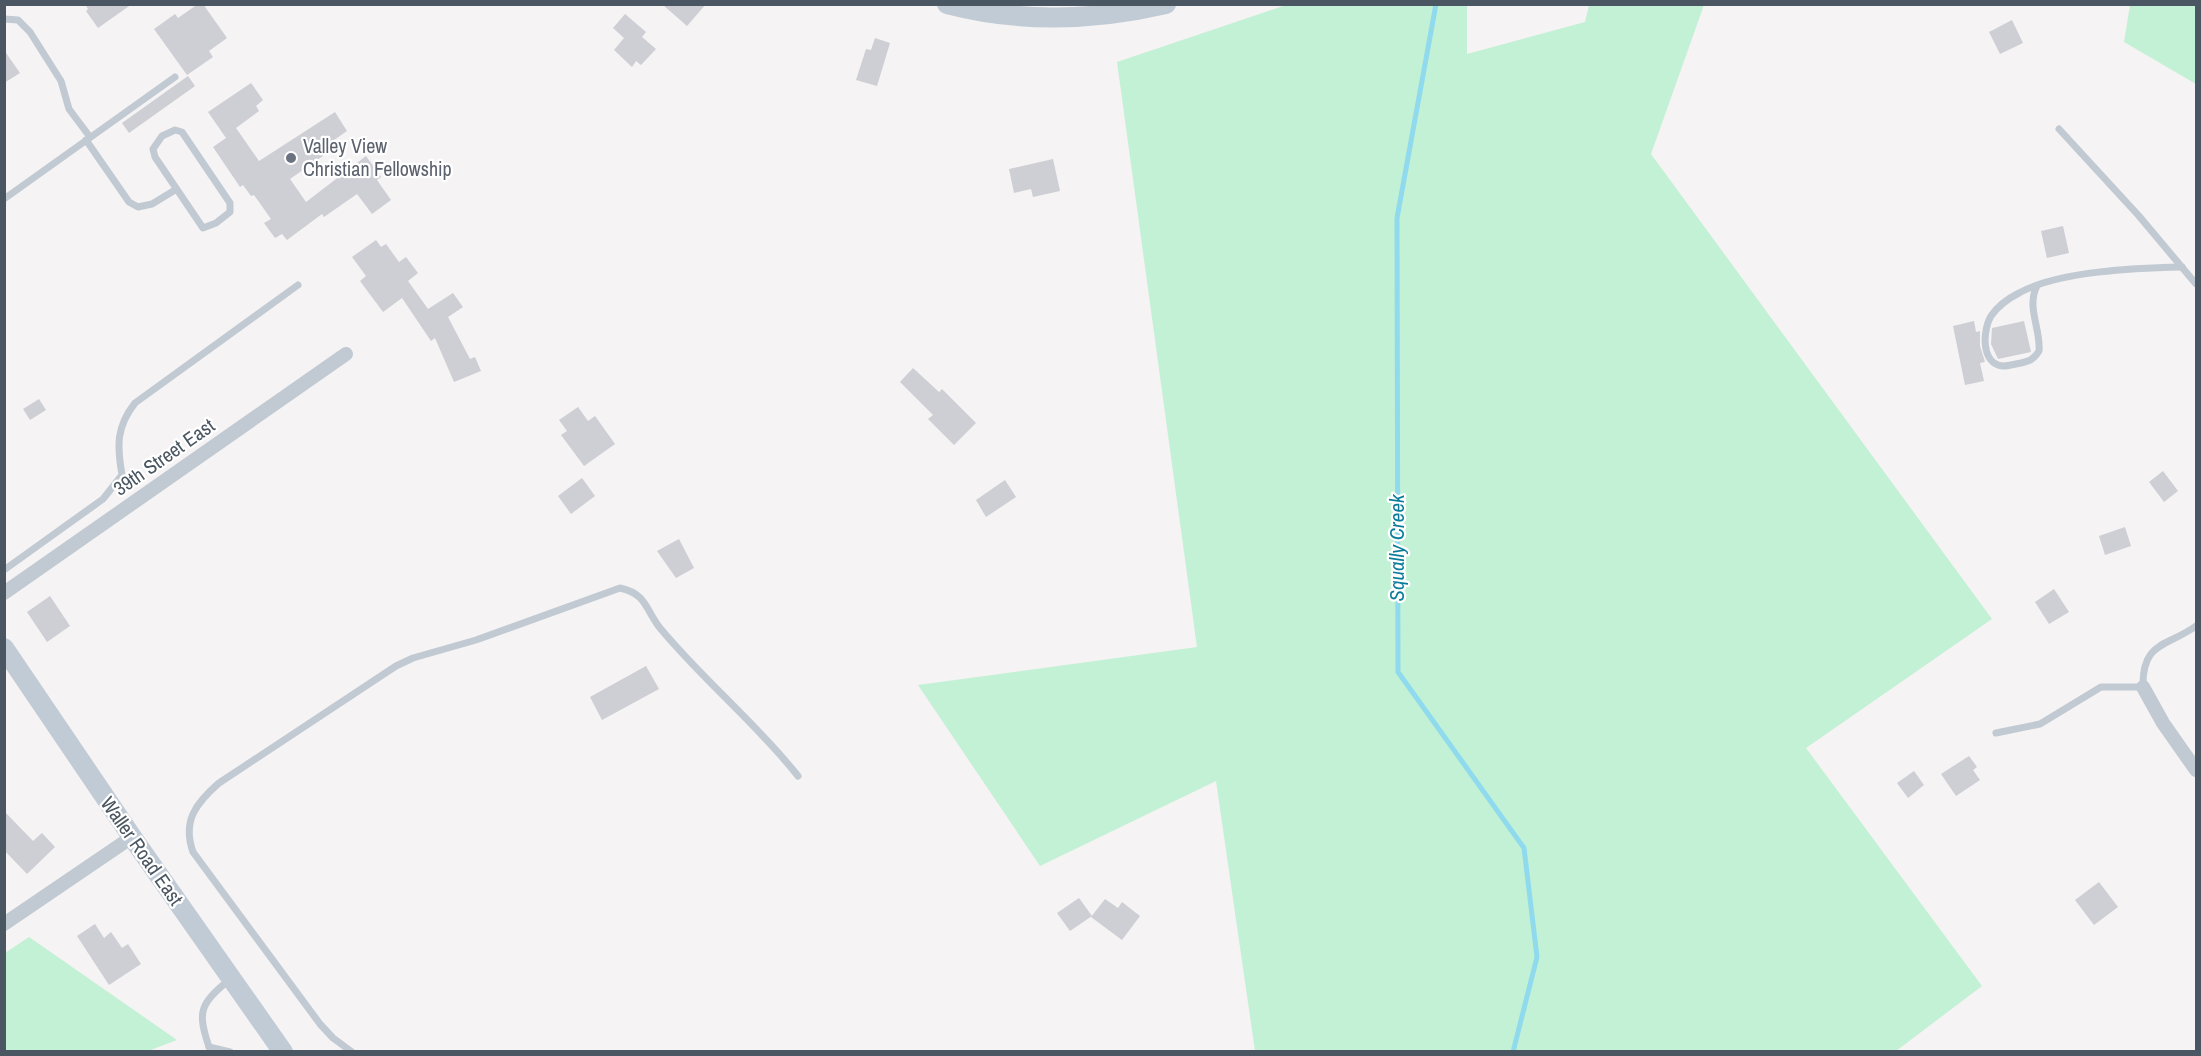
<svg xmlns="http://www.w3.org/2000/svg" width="2201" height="1056" font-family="'Archivo Narrow',sans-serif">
<rect width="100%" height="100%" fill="#f5f3f3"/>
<g fill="#c3f1d5">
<path d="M1286 5H1467V54L1585 22 1589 5H1704L1651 154 1992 619 1806 748 1982 986 1896 1051H1255L1216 781 1040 866 918 685 1197 647 1117 62Z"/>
<path d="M2130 5H2196V84L2124 42Z"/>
<path d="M29 937 177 1040 148 1051H5V953Z"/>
</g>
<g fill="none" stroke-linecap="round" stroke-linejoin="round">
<path stroke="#90daee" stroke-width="5" d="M1436 4 1397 218 1398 672 1524 848 1537 957 1513 1052"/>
</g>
<g fill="#cdcfd5">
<path d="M85 4H132L98 28 86 11 88 9Z"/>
<path d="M198 4H203L227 38 209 51 213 57 187 75 154 29 175 14 178 18Z"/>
<path d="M662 4H706L687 26Z"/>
<path d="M625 14 646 32 642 37 656 49 641 65 636 61 632 67 614 50 624 38 613 28Z"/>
<path d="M2012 20 2023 43 2000 54 1989 32Z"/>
<path d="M875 38 890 43 877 86 856 80 866 49 871 50Z"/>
<path d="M4 50 20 73 4 83Z"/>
<path d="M188 76 195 86 129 133 122 123Z"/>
<path d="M251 83 263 100 256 106 259 111 236 128 259 161 335 112 347 131 320 150 323 156 290 179 306 202 366 156 381 177 377 180 391 200 372 214 357 194 324 217 322 214 287 240 282 234 275 238 264 223 271 219 254 195 251 196 243 185 240 187 213 147 226 138 208 112Z"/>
<path d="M1053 159 1060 191 1033 197 1031 189 1014 193 1009 169Z"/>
<path d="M2063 226 2069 253 2047 258 2041 231Z"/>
<path d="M376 240 381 247 386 244 399 262 406 257 418 273 408 281 428 309 453 293 463 307 448 317 470 359 475 357 481 371 454 382 435 338 431 341 402 298 383 312 360 281 366 276 352 257Z"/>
<path d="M1974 321 1976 332 1980 331V346L1985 362 1980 363 1984 381 1965 385 1953 326Z"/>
<path d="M2024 321 2031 352 1998 359 1991 344 1992 328Z"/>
<path d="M913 368 939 392 942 389 976 423 954 445 928 419 933 415 900 382Z"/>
<path d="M39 399 46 410 30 420 23 409Z"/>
<path d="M578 407 588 421 595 416 615 444 584 466 561 435 567 431 559 420Z"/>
<path d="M2163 471 2178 491 2164 502 2149 482Z"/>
<path d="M582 478 595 496 571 514 558 496Z"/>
<path d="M1005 480 1016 497 986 517 976 500Z"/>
<path d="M2125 527 2131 546 2105 555 2099 536Z"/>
<path d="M679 539 694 568 676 578 657 551Z"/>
<path d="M2054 589 2069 612 2049 624 2035 602Z"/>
<path d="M50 596 70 626 47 642 27 612Z"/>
<path d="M646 666 659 689 602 720 590 697Z"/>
<path d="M1969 756 1977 767 1973 770 1980 780 1956 796 1941 774Z"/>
<path d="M1914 771 1924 785 1908 798 1897 783Z"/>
<path d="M4 811 33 841 42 833 55 847 27 874 4 850Z"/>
<path d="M2099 882 2118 907 2094 925 2075 900Z"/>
<path d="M1079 898 1092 916 1070 931 1057 913Z"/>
<path d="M1105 899 1118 908 1122 902 1140 916 1122 940 1091 917Z"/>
<path d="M95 924 104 938 111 932 122 948 128 944 141 964 109 985 77 936Z"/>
</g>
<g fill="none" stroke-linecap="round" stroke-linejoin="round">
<g stroke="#c1cad2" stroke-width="7">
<path d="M4 19 18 20 30 32 61 81 69 109 90 137"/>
<path d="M2059 129 2139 216 2196 284"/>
<path d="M175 130 182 132 230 203V212L216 223 203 228 155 157 153 149 162 136Z"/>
<path d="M86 140 129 202 138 207 152 204 175 190"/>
<path d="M4 199 175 77"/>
<path d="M2037 286C2026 307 2041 329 2039 351 2034 359 2030 361 2021 363 2015 364 2008 366 2003 366 1980 364 1983 329 1991 316 1998 306 2009 298 2019 293 2058 271 2137 268 2182 267"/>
<path d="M4 570 103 499 122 475C117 446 116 427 135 403L298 285"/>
<path d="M1996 733 2040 724 2101 687H2143C2142 641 2167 647 2196 626"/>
<path d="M209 1047C197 1011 200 1004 229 980"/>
<path d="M209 1047 230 1052"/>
<path d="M352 1052 333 1038 320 1024 193 852C182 821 196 803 219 783L396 666 413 658 476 640 620 588C647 594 645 609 660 628 703 680 756 723 798 776"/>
</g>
<g stroke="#c1cad2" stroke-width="14">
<path d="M4 593 346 354"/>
<path d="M2143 687 2163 723 2196 770"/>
<path d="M4 924 132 837"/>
</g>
<g stroke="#c1cbd6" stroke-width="20">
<path d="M947 4C1020 23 1093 21 1166 4"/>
<path d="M4 648 132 837 283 1052"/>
</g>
</g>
<circle fill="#6b7280" stroke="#fff" stroke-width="2" cx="291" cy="158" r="6"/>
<g text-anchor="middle" stroke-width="4.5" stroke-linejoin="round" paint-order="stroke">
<g font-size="20" fill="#5b616d" stroke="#fff" text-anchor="start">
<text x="303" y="153">Valley View<tspan x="303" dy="23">Christian Fellowship</tspan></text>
</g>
<g font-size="20" fill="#4a5661" stroke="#fff">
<text transform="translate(164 457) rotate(-35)" y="7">39th Street East</text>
<text transform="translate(142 851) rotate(55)" y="7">Waller Road East</text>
</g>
<g font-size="21" font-style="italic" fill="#0c7c9b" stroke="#fff">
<text transform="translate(1397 548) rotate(-90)" y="7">Squally Creek</text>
</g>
</g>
<rect width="2201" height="1056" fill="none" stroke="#4a5661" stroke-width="12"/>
</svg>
